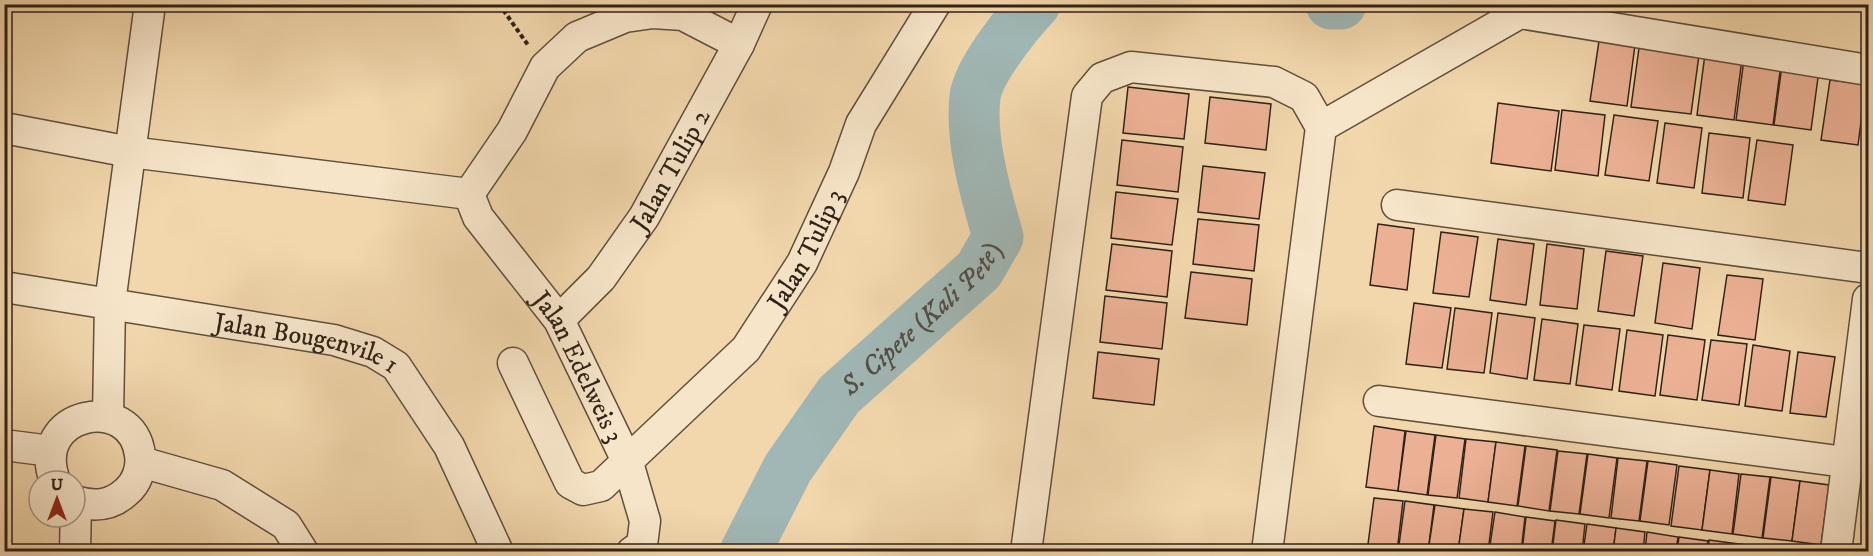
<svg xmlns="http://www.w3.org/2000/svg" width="1873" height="556" font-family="'IM FELL DW Pica',serif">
<rect width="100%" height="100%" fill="#f2d7ac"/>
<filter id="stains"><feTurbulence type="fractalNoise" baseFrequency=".00333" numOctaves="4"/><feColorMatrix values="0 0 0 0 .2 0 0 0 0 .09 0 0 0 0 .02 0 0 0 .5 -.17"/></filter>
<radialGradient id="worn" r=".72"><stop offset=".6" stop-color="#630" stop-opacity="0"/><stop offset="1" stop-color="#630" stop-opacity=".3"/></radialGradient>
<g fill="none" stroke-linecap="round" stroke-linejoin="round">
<g stroke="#a0b7b5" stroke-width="51">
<path d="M1331 4H1341"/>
<path id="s1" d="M745 552 788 468 839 395 979 270 998 237C986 194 970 142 975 97 978 71 1017 23 1035 4"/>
</g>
</g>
<g fill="#ecb195" stroke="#302218" stroke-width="1.5">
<path d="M1599 41 1635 45 1627 106 1590 101Z"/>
<path d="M1639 48 1699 55 1691 114 1631 107Z"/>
<path d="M1705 54 1742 59 1734 120 1697 115Z"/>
<path d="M1744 59 1781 64 1773 125 1736 120Z"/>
<path d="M1782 65 1819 70 1811 130 1774 125Z"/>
<path d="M1830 80 1866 84 1858 145 1821 140Z"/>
<path d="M1128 87 1189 94 1184 139 1123 133Z"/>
<path d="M1210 97 1271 104 1266 150 1205 143Z"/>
<path d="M1498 103 1559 111 1551 171 1491 163Z"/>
<path d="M1562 110 1605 115 1598 176 1555 170Z"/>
<path d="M1614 115 1658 121 1649 181 1605 175Z"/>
<path d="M1665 123 1702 128 1694 188 1657 183Z"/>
<path d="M1709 133 1750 138 1743 198 1702 193Z"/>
<path d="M1122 140 1183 147 1178 192 1117 185Z"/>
<path d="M1757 140 1793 145 1785 205 1748 200Z"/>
<path d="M1203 166 1265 173 1259 219 1198 212Z"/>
<path d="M1116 192 1178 199 1172 245 1111 238Z"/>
<path d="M1198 219 1259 225 1254 271 1193 264Z"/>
<path d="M1378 224 1414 229 1407 290 1370 285Z"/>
<path d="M1441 232 1478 237 1469 297 1433 293Z"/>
<path d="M1498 239 1534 244 1526 305 1490 300Z"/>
<path d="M1112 244 1172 251 1167 297 1106 290Z"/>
<path d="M1547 244 1584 249 1577 309 1540 305Z"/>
<path d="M1606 251 1643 256 1634 316 1598 311Z"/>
<path d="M1663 263 1700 268 1692 329 1655 323Z"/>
<path d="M1191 272 1252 279 1247 325 1185 318Z"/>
<path d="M1727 275 1763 279 1755 340 1718 335Z"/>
<path d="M1105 296 1167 303 1162 349 1100 342Z"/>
<path d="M1414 303 1451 308 1442 368 1406 364Z"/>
<path d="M1455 308 1492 313 1484 373 1447 369Z"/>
<path d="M1498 313 1535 318 1527 379 1490 373Z"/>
<path d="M1542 319 1578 324 1570 384 1534 380Z"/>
<path d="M1584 325 1620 329 1612 390 1576 385Z"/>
<path d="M1627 330 1663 335 1655 396 1619 391Z"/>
<path d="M1668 335 1705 340 1697 400 1660 395Z"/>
<path d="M1711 340 1747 344 1739 405 1702 400Z"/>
<path d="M1753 345 1790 351 1782 411 1745 406Z"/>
<path d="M1098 352 1159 359 1154 405 1093 398Z"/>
<path d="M1798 352 1835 357 1826 417 1790 413Z"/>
<path d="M1374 426 1405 431 1398 491 1366 487Z"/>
<path d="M1406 431 1435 435 1427 495 1398 491Z"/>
<path d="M1436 435 1465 439 1457 498 1428 495Z"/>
<path d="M1466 439 1496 442 1488 502 1459 498Z"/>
<path d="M1496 442 1525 446 1517 506 1488 502Z"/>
<path d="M1526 446 1557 450 1549 511 1518 506Z"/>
<path d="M1558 451 1587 454 1579 514 1550 511Z"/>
<path d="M1588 454 1617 458 1609 518 1580 514Z"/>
<path d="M1618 458 1647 461 1639 521 1611 518Z"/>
<path d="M1648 461 1677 465 1669 525 1640 521Z"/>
<path d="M1679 466 1710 470 1702 530 1671 526Z"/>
<path d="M1710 470 1739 474 1732 534 1702 530Z"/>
<path d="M1741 474 1770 477 1762 538 1733 534Z"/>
<path d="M1771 477 1800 481 1792 541 1763 538Z"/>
<path d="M1800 481 1829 485 1821 545 1792 541Z"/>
<path d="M1374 498 1403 501 1397 552H1367Z"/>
<path d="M1405 501 1434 505 1428 552H1398Z"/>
<path d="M1435 505 1464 509 1458 552H1428Z"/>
<path d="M1464 509 1493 512 1488 552H1458Z"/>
<path d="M1495 512 1525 517 1521 552H1489Z"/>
<path d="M1526 517 1555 521 1551 552H1522Z"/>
<path d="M1556 520 1585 524 1582 552H1552Z"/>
<path d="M1587 524 1616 528 1613 552H1583Z"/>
<path d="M1616 528 1645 532 1643 552H1613Z"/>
<path d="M1647 532 1678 537 1676 552H1645Z"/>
<path d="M1679 537 1708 541 1706 552H1677Z"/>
<path d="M1709 540 1738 544 1737 552H1708Z"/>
<path d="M1739 544 1768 548V552H1738Z"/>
<path d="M1769 548 1798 552H1768Z"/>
</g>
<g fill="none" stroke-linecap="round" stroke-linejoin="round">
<defs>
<g id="minor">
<path d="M1321 127 1520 13 1868 70"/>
<path d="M4 128 130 152 469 194"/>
<path id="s2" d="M469 194 478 217 559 320 628 463 645 521 642 545 632 552"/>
<path d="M469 194 512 131 545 67 577 37 625 17 653 13 683 15 739 44"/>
<path d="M1397 205 1868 268"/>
<path id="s3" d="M4 287 334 340 373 352 396 366 449 446 498 552"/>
<path id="s4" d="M559 320 601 278 644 217 739 44 757 4"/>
<path id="s5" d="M513 363 570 483 583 490 601 486 746 349 802 263 844 172 861 124 935 4"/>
<path d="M1379 401 1868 465"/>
<path d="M108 417 110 303 150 4"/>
<path d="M4 445 51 451"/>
<path d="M141 462 222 485 286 525 303 552"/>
<path d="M55 481C29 412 132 391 140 455 142 468 137 483 126 492 111 506 94 507 75 501"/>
<path d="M75 552 76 501"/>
<path d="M1026 552 1087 96 1102 78 1131 67 1274 82 1304 97 1321 127 1267 552"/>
<path d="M1836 552 1868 299"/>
</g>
</defs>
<use href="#minor" stroke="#604f3d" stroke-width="33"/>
<path stroke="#302218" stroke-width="4" stroke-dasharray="4.5 3" stroke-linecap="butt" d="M499 4 528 45"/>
<use href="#minor" stroke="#f7e5c9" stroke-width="30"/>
</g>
<g text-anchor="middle" stroke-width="4.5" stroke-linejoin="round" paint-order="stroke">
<g font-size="26" fill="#302218" stroke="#f7e5c9">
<text dy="9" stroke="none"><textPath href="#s4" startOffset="188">Jalan Tulip 2</textPath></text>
<text dy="9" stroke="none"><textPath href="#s5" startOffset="482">Jalan Tulip 3</textPath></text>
<text dy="9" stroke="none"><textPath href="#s3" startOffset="308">Jalan Bougenvile 1</textPath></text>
<text dy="9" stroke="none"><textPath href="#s2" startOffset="206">Jalan Edelweis 3</textPath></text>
</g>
<g font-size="27" font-style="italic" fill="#524f47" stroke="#f7e5c9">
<text dy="9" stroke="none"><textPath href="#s1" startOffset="296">S. Cipete (Kali Pete)</textPath></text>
</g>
</g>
<rect width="1873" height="556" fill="none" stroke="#f2d7ac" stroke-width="24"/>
<rect x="6" y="6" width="1861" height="544" fill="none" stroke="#302218" stroke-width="3"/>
<rect x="12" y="12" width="1849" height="532" fill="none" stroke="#302218" stroke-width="1.5"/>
<g transform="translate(57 499)"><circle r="28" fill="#f7e5c9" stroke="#a79782" stroke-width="1.5"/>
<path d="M0-4.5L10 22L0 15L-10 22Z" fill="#8f2418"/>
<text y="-9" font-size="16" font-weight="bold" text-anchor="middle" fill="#302218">U</text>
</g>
<rect width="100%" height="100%" filter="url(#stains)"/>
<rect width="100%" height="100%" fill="url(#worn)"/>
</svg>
